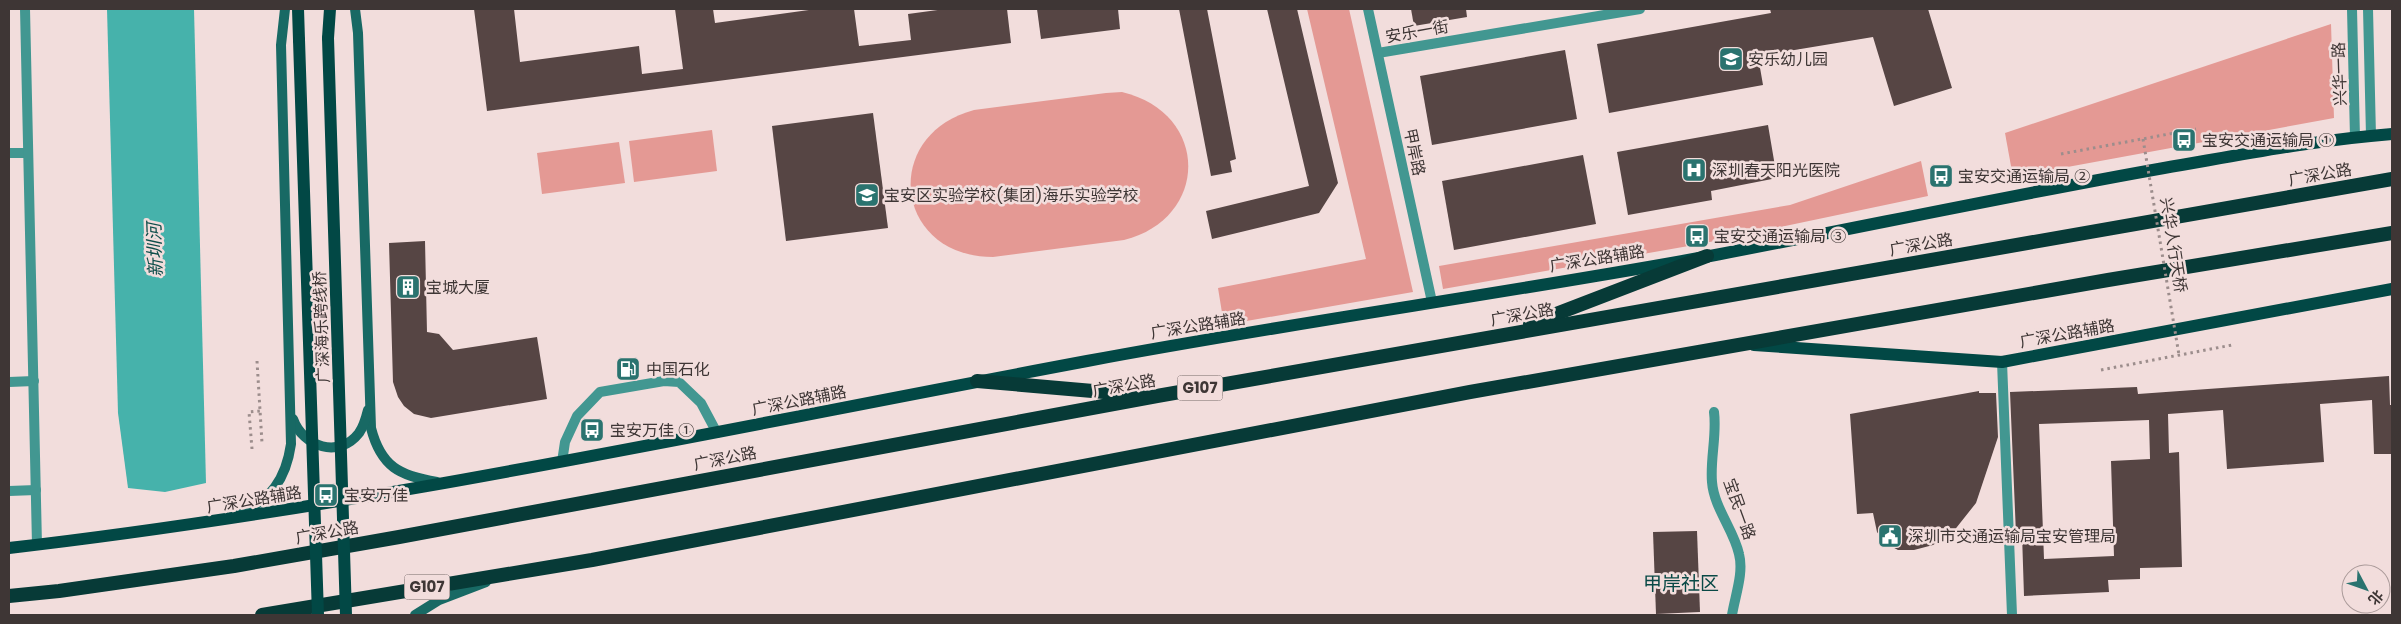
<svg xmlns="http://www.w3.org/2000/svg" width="2401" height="624" font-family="Poppins,'Noto Sans SC',sans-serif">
<rect width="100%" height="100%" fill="#f2dddc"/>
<g fill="#e49994">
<path d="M1307 9H1349L1413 292 1224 325 1218 288 1366 259Z"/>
<path d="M2331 24 2334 118 2013 177 2005 133Z"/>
<path d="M1122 92C1210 113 1210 218 1124 240L993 257C894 257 880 135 974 110L1106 93Z"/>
<path d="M712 130 717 171 634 182 629 141Z"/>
<path d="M619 142 625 183 542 194 537 153Z"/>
<path d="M1921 161 1928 196 1700 244 1443 289 1439 266 1790 205Z"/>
</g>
<path fill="#46b2ab" d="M107 9H194L206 483 165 492 128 488 118 413Z"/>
<g fill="#564544" fill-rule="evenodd">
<path d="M474 9H514L520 62 639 46 642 74 683 69 675 9H713L715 23 816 9H854L859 46 911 40 908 14 945 9H1007L1011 43 487 111Z"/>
<path d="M1037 9H1118L1120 29 1041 39Z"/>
<path d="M1179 9H1207L1236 159 1230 161 1232 172 1211 176Z"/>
<path d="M1267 9H1297L1338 183 1319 213 1212 239 1206 211 1309 186Z"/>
<path d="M1411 9H1466L1467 17 1414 26Z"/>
<path d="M1770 9H1928L1952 88 1894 106 1873 37 1758 56 1763 85 1609 113 1597 44 1771 13Z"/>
<path d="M1565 50 1577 119 1432 145 1420 76Z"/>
<path d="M873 113 888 228 786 241 772 126Z"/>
<path d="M1768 125 1777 178 1711 191 1712 200 1628 215 1617 152Z"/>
<path d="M1583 155 1596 224 1454 250 1442 181Z"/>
<path d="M425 241 427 332 439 334 453 350 537 337 547 399 431 418 414 414 404 406 398 397 393 382 389 243Z"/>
<path d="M2389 376 2390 405H2392V454H2374L2372 400 2320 404 2324 462 2227 469 2223 410 2168 414 2169 453 2179 452 2182 567 2140 568V579L2108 580 2109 592 2024 596 2022 534H2016L2010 392 2137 387 2138 394ZM2149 420 2150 459 2111 461 2114 556 2044 559 2039 424Z"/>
<path d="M1979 391V393H1996L1998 437 1976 503 1953 532 1933 545 1914 550H1898L1885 543 1877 532 1873 513 1857 514 1850 414Z"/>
<path d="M1697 531 1700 612 1656 614 1653 532Z"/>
</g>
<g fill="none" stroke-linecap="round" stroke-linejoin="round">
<g stroke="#9c8d8c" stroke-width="3" stroke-dasharray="2.5 4" stroke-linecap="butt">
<path d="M2061 154 2196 129"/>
<path d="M257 361 262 443"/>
<path d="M2101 370 2232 345"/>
<path d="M252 449 249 412 260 411"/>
</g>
<g stroke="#429791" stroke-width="10">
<path d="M1378 53 1640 9"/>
<path d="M2002 362 2012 615"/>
<path d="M562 462 565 442 577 416 600 392 664 381 679 382 701 403 717 433"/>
</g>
<g stroke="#429791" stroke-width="10">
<path d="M9 153H28"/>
<path d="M9 382 34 381"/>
<path d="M1714 412C1717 435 1710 459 1712 482 1714 508 1734 530 1739 554 1744 573 1735 596 1732 615"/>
<path d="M9 491 36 490"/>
</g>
<g stroke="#429791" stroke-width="10">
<path d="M25 9 37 545"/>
<path d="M1368 9 1432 302"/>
<path d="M2352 9 2355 138"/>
<path d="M2368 9 2371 136"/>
</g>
<g stroke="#186964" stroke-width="10">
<path d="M355 9 358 33 371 428C381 467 400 476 437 482"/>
<path d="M293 419C303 447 339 459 359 433 364 426 366 418 368 410"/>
<path d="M238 514C271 500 286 479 291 444L281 45 285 9"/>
<path d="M415 615 439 600 486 582"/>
</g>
<g stroke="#024845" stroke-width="12">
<path d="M298 9 299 40"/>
<path d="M328 38 330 9"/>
<path d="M1754 345 2002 362 2392 289"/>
<path d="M9 548C372 506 728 428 1087 361 1294 322 1503 294 1710 256 1862 227 2012 195 2164 168 2240 155 2315 140 2392 134"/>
</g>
<g stroke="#073a37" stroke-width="14">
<path d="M1530 324 1707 256"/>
<path d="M977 381 1139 395"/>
<path d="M9 596 59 591 234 566 399 537 1157 396 2392 179"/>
<path d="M262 615 592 560 1470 392 2108 280 2392 233"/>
</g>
<path stroke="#9c8d8c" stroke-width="3" stroke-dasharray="2.5 4" stroke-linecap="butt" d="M2143 139 2179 355"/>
<g stroke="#024845" stroke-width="12">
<path d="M328 38 346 615"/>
<path d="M299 40 318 615"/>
</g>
</g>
<defs>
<symbol id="school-square" viewBox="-11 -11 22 22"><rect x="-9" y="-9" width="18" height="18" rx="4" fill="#2a736f" stroke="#f2dddc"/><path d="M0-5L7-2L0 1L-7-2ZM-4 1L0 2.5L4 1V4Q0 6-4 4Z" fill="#fff"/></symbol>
<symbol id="bus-square" viewBox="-11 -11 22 22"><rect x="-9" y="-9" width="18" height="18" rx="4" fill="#2a736f" stroke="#f2dddc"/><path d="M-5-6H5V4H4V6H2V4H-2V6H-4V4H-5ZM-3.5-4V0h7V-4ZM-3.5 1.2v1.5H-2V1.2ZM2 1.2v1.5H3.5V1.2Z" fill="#fff"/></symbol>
<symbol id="hospital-square" viewBox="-11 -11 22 22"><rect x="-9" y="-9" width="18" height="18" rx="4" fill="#2a736f" stroke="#f2dddc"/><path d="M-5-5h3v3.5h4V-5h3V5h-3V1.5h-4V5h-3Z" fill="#fff"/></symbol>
<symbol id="building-square" viewBox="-11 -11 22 22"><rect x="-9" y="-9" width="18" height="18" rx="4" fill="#2a736f" stroke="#f2dddc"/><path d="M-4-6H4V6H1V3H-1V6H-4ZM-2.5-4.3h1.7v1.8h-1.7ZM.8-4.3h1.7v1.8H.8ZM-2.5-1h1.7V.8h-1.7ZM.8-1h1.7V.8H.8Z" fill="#fff"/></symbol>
<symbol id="fuel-square" viewBox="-11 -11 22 22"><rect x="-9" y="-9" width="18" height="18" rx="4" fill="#2a736f" stroke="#f2dddc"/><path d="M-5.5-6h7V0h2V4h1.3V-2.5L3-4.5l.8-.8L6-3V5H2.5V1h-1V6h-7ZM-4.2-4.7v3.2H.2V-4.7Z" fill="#fff"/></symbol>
<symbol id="civic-square" viewBox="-11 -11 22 22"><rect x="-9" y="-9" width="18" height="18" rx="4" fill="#2a736f" stroke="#f2dddc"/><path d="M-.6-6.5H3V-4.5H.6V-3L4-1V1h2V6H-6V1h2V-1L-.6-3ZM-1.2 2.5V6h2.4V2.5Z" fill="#fff"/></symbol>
</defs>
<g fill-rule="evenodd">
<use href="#school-square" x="1717" y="45" width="28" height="28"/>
<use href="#bus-square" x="2170" y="126" width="28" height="28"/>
<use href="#hospital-square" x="1680" y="156" width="28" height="28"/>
<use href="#bus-square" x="1927" y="162" width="28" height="28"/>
<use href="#school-square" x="853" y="181" width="28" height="28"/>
<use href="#bus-square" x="1683" y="222" width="28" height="28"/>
<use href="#building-square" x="394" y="273" width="28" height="28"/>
<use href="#fuel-square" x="614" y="355" width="28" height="28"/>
<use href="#bus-square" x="578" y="416" width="28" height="28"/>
<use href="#bus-square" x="312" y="481" width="28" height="28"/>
<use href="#civic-square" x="1876" y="522" width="28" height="28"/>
</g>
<g text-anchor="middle" stroke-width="5" stroke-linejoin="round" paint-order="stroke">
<g fill="#f2dddc" stroke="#746867" stroke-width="1">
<rect x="1177.5" y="375.5" width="45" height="25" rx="4"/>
<rect x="404.5" y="574.5" width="45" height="25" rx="4"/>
</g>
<g font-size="15" font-weight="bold" fill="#3e3635">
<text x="1200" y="393">G107</text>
<text x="427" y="592">G107</text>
</g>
<g font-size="16" fill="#3e3635" stroke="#f2dddc">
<text transform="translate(1417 31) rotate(-10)" y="6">安乐一街</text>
<text transform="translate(2339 74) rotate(-92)" y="6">兴华一路</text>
<text transform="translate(1415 152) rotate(78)" y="6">甲岸路</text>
<text transform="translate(2320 174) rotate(-10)" y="6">广深公路</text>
<text transform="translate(1921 244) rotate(-10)" y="6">广深公路</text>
<text transform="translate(2174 245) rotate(81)" y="6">兴华人行天桥</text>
<text transform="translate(1597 258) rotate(-9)" y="6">广深公路辅路</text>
<text transform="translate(1522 314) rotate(-10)" y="6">广深公路</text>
<text transform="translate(1198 325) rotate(-9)" y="6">广深公路辅路</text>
<text transform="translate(321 327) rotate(-92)" y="6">广深海乐跨线桥</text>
<text transform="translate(2067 333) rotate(-10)" y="6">广深公路辅路</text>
<text transform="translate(1124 385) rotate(-10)" y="6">广深公路</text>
<text transform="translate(799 400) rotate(-11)" y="6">广深公路辅路</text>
<text transform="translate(725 458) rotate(-11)" y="6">广深公路</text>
<text transform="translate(254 499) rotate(-9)" y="6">广深公路辅路</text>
<text transform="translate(1740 509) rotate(70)" y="6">宝民一路</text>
<text transform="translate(327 532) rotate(-10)" y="6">广深公路</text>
</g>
<g font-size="16" fill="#3e3635" stroke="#f2dddc" text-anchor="start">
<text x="1748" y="65">安乐幼儿园</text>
<text x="2202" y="146">宝安交通运输局 ①</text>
<text x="1712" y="176">深圳春天阳光医院</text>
<text x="1958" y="182">宝安交通运输局 ②</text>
<text x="884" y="201">宝安区实验学校(集团)海乐实验学校</text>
<text x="1714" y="242">宝安交通运输局 ③</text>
<text x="426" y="293">宝城大厦</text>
<text x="646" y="375">中国石化</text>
<text x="610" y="436">宝安万佳 ①</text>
<text x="344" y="501">宝安万佳</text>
<text x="1908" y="542">深圳市交通运输局宝安管理局</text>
</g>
<g font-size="18" font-style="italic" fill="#0e4e4a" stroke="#f2dddc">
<text transform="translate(155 250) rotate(-92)" y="6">新圳河</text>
</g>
<g font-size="19" fill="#094946" stroke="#f2dddc">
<text x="1681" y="590">甲岸社区</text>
</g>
</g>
<rect width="2401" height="624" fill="none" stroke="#3e3635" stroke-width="20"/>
<g transform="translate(2366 589) rotate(131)"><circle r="24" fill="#f2dddc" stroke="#aa9a99"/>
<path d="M0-4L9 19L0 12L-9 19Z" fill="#2a736f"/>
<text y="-8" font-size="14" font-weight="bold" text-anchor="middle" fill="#3e3635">北</text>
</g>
</svg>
